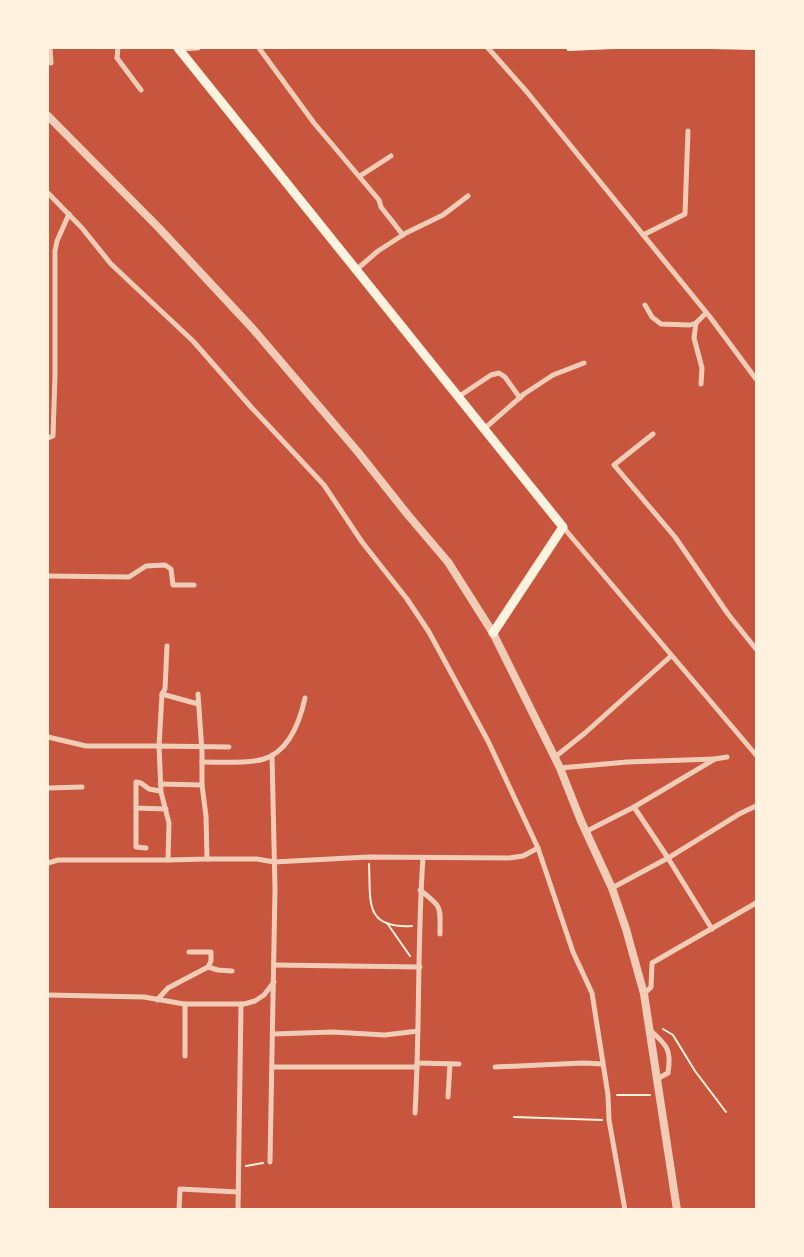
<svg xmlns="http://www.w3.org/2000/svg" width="804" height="1257" font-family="'DejaVu Sans',sans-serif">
<rect width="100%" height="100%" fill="#c8553d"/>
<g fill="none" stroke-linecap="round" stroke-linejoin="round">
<g stroke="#fff3e0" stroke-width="2">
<path d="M568 48V50L614 48"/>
<path d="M711 48 756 49"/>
<path d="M369 864C371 900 363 929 412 926"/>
<path d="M387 923 410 956"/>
<path d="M663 1029 673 1035 695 1071 726 1112"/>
<path d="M617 1095H650"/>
<path d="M514 1117 602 1120"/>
<path d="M246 1166 263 1163"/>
</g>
<g stroke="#f1ccb7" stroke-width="5">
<path d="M50 48 51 63"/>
<path d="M118 48 117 58 141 90"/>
<path d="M259 48 314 123 379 200 381 207 403 235"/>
<path d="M488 48 527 92 710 317 756 379"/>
<path d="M180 49 198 48"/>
<path d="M360 176 391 156"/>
<path d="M48 193 82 228 111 264 193 341 251 407 324 485 362 542 407 599 429 632 488 741 538 848 573 952 592 993 608 1095 609 1120 625 1210"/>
<path d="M643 235 685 214 688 131"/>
<path d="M356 270 378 251 406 233 443 215 468 196"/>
<path d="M645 305 652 317 661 324 690 325 696 323 706 313"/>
<path d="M696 323 694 338 702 368 701 384"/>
<path d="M458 397 491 375 499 373 505 377 520 398"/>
<path d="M484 429 524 394 553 375 584 363"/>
<path d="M653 434 614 465 675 537 728 614 756 649"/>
<path d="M48 438 53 436 55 376V251L57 241 69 214"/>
<path d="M563 527 756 755"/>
<path d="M48 576 129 577 146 566 165 565 171 569 173 585H194"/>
<path d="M162 694 198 704"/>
<path d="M48 737 86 746H159L162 694 165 689 167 646"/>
<path d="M555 757 585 733 671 656"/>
<path d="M202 762C219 762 248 764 264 759 289 751 300 721 305 698"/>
<path d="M560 768 627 762 715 759"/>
<path d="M160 784 202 785V752L198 694"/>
<path d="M48 788 82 787"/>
<path d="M160 791 149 789 141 783 136 782V808L166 809"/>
<path d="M634 807 715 759 727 757"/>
<path d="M136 808V847L146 848"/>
<path d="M587 831 634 807 668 858 712 929"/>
<path d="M207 859H257L274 862 368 857 509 858 523 856 538 848"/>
<path d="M168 860 207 859 206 816 202 785"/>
<path d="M48 863 58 860H168L169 823 161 792 159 746 229 747"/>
<path d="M612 888 668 858 739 814 756 806"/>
<path d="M420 890C443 908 440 906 440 934"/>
<path d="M274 965 420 967"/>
<path d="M208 967 218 970 232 971"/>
<path d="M644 994 651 987 652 963 756 903"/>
<path d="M48 995 144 997 184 1004H244L255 1001 264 995 274 982"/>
<path d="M157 1000 168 988 208 967 211 961V952H189"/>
<path d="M650 1030C667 1045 672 1050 668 1073L657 1079"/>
<path d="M273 1034 333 1032 385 1035 418 1031"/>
<path d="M185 1056V1004"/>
<path d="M417 1063 459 1064"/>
<path d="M273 1067H417"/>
<path d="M495 1067 583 1063 603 1064"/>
<path d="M448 1097 450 1064"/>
<path d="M415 1113C420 1028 417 943 423 858"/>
<path d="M270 1162 275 889 272 755"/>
<path d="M179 1210 180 1189 238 1192"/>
<path d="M238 1210 241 1004"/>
</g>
<path stroke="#f1ccb7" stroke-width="8" d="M48 116 159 228 253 329 358 452 408 515 448 562 493 633 560 768 581 821 612 888 626 929 644 994 677 1210"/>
<path stroke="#fff3e0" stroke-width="9" d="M178 48 563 527 493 633"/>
</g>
<rect width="804" height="1257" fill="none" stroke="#fff3e0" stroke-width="98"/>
</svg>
